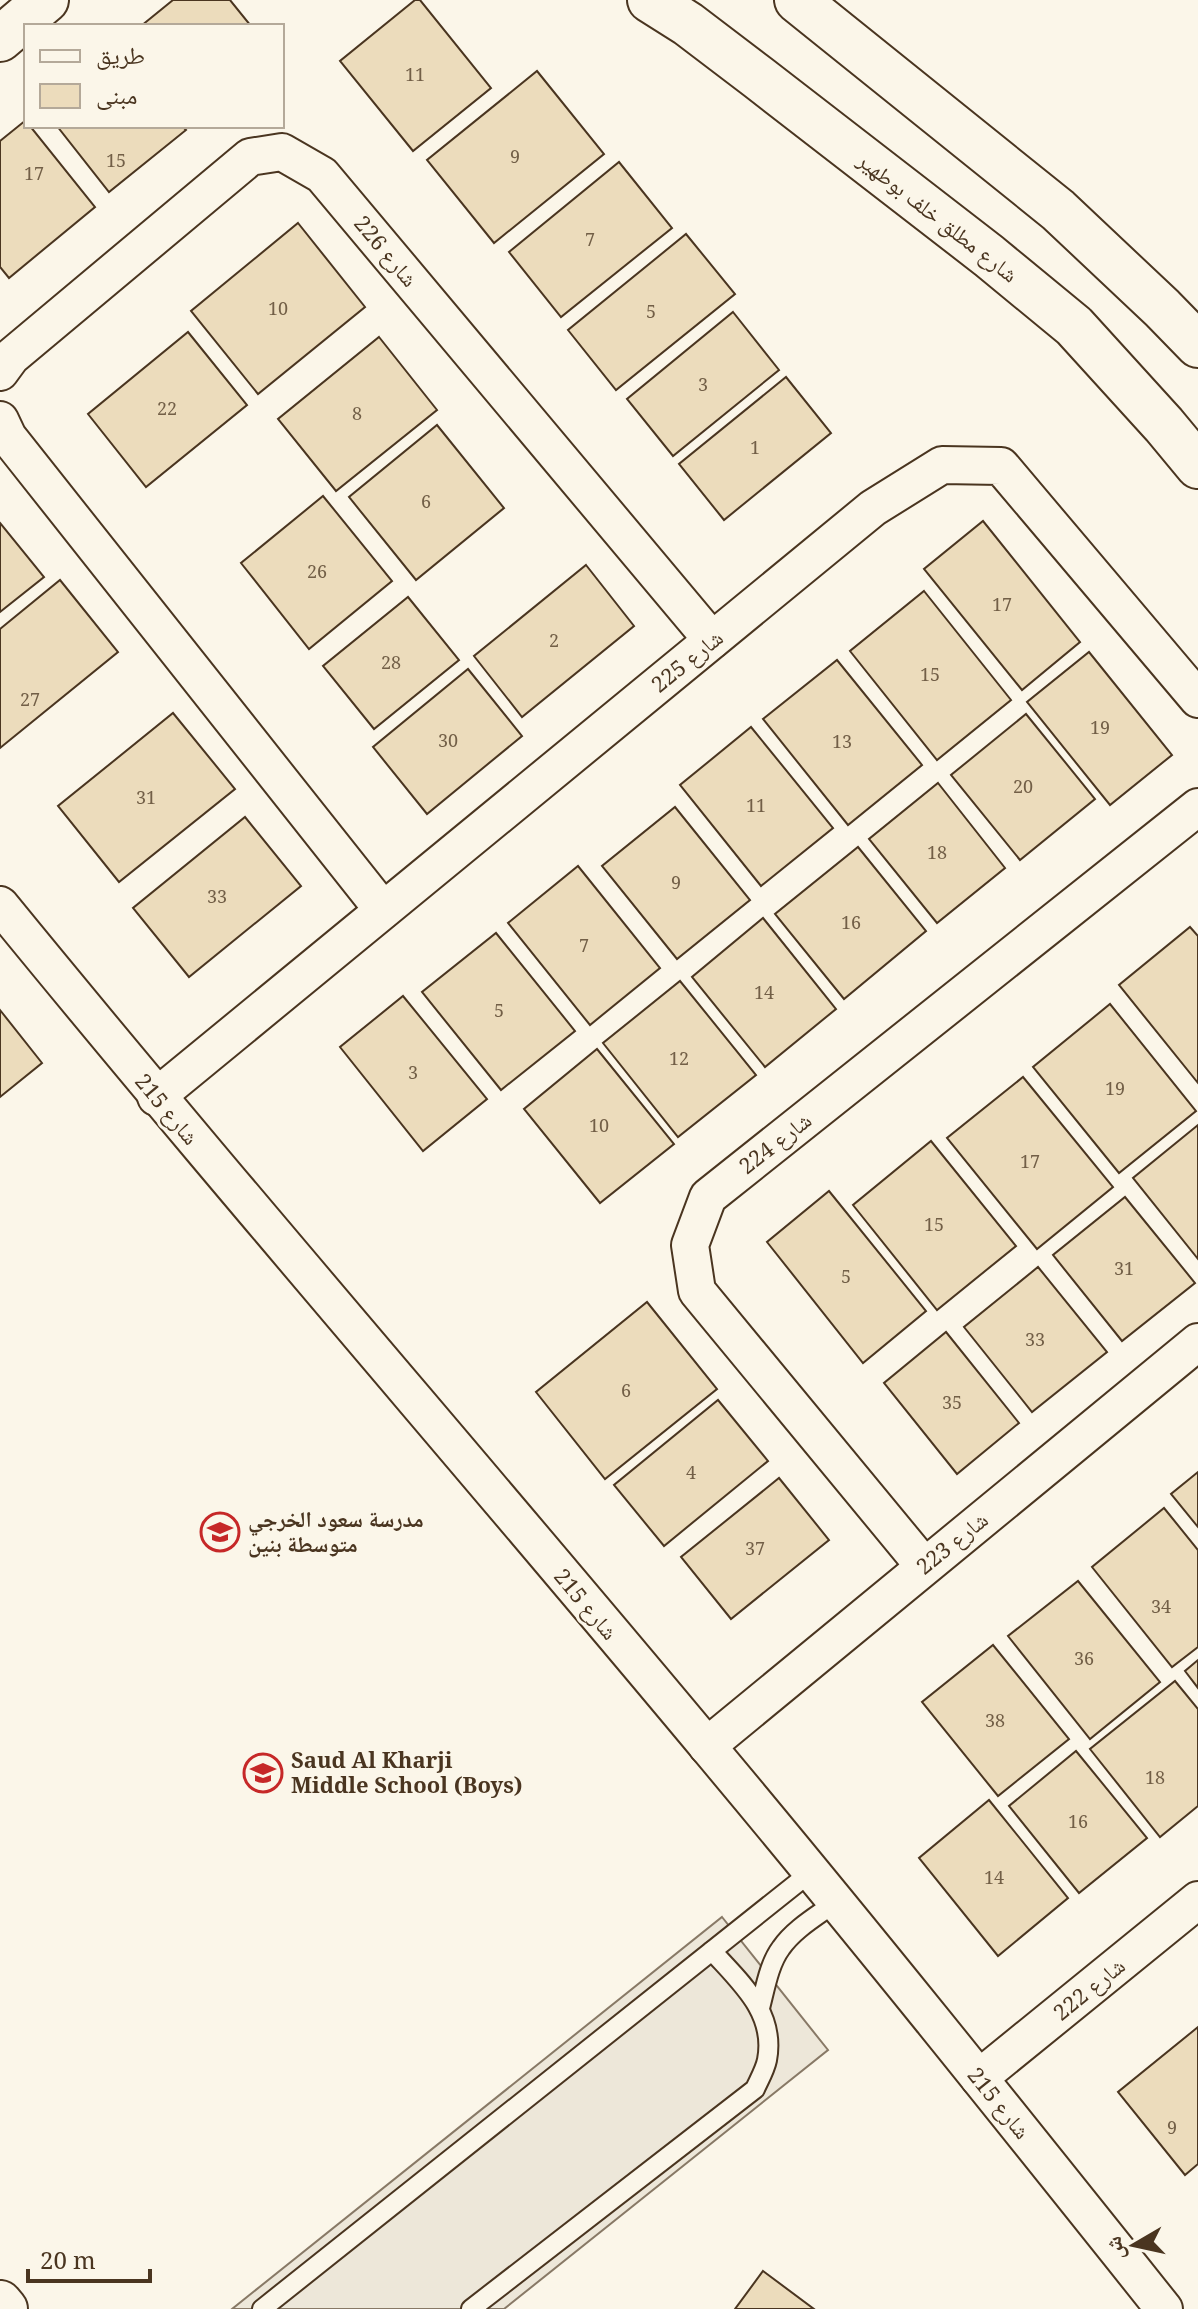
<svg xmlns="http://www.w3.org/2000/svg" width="1198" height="2309" font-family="'Noto Serif','Noto Naskh Arabic',serif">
<rect width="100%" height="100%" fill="#fbf6e9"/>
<path fill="#ede7d9" stroke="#887966" stroke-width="2" d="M722 1917 828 2050 504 2309H232Z"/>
<g fill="#ecdcbc" stroke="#4a3520" stroke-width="2">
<path d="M173 0H230L251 26H141Z"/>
<path d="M415 0H420L491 88 413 151 340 61Z"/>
<path d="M537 71 604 154 494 243 427 160Z"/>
<path d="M26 120V126H30L95 207 9 278 0 267V141Z"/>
<path d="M57 126H182L186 130 109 192Z"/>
<path d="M619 162 672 228 561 317 509 252Z"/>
<path d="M298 223 365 307 258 394 191 311Z"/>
<path d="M686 234 735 294 616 390 568 330Z"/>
<path d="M733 312 779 370 673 456 627 399Z"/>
<path d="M188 332 247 405 146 487 88 414Z"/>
<path d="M379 337 437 410 336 491 278 419Z"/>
<path d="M786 377 831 433 724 520 679 464Z"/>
<path d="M437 425 504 508 416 580 349 497Z"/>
<path d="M323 496 392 581 309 649 241 563Z"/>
<path d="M983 521 1080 642 1022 690 924 569Z"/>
<path d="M0 523 44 577 0 612Z"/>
<path d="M586 565 634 626 522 717 474 656Z"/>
<path d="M60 580 118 652 0 748V629Z"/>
<path d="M924 591 1011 700 937 760 850 651Z"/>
<path d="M408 597 459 660 374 729 323 666Z"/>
<path d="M1089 652 1172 755 1110 805 1027 702Z"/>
<path d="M837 660 922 765 848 825 763 719Z"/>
<path d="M468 669 522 736 427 814 373 747Z"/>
<path d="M173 713 235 789 119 882 58 806Z"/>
<path d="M1026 714 1095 799 1020 860 951 775Z"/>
<path d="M751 727 833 828 761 886 680 785Z"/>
<path d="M938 783 1005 868 937 923 869 839Z"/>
<path d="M675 807 750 900 677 959 602 866Z"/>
<path d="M245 817 301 886 189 977 133 908Z"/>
<path d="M858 847 926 931 844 999 775 914Z"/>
<path d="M578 866 660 968 590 1025 508 923Z"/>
<path d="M763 918 836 1009 765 1067 692 977Z"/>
<path d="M1190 927 1198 936V1083L1119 985Z"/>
<path d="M496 933 575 1031 501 1090 422 992Z"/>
<path d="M680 981 756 1075 678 1137 603 1043Z"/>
<path d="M403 996 487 1099 423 1151 340 1047Z"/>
<path d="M1110 1004 1196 1111 1119 1173 1033 1067Z"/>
<path d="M0 1010 42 1063 0 1097Z"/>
<path d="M597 1049 674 1144 600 1203 524 1109Z"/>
<path d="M1023 1077 1113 1187 1037 1249 947 1138Z"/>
<path d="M1198 1125V1259L1133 1178Z"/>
<path d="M931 1141 1016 1246 937 1310 853 1205Z"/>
<path d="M829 1191 926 1311 863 1363 767 1242Z"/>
<path d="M1125 1197 1195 1283 1122 1341 1053 1255Z"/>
<path d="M1038 1267 1107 1352 1032 1412 964 1327Z"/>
<path d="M647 1302 717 1389 605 1479 536 1392Z"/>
<path d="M946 1332 1019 1423 957 1474 884 1383Z"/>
<path d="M718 1400 768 1461 664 1546 614 1485Z"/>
<path d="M1198 1472V1527L1171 1494Z"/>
<path d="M779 1478 829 1540 731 1619 681 1557Z"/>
<path d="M1164 1508 1198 1550V1647L1172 1667 1092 1567Z"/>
<path d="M1078 1581 1160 1682 1090 1739 1008 1636Z"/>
<path d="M993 1645 1069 1739 998 1796 922 1702Z"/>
<path d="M1198 1660V1688L1185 1671Z"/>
<path d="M1175 1681 1198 1709V1806L1160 1837 1090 1749Z"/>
<path d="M1076 1751 1147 1838 1079 1893 1009 1806Z"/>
<path d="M989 1800 1068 1898 998 1956 919 1858Z"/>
<path d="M1198 2027V2164L1185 2175 1118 2092Z"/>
<path d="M763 2271 814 2309H735Z"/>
</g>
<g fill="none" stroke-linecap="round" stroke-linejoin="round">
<defs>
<g id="service">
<path d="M760 2008C765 1989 769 1964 781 1948 794 1929 817 1916 836 1902"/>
<path d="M262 2309 811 1872"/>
<path d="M471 2309 755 2089C759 2080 765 2070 767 2060 776 2013 741 1983 712 1951"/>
</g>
<g id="minor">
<path d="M0 372 11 357 250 157 282 152 322 175 712 640"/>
<path d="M0 420 8 437 383 910"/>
<path d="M0 905C232 1189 473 1465 708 1747 863 1932 1013 2120 1164 2309"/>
<path d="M156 1097 873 508 942 465 1001 466 1198 699"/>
<path d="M924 1566 697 1291 690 1245 708 1197 1198 807"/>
<path d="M707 1746 1198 1342"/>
<path d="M979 2078 1198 1900"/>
</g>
<g id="tertiary">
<path d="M0 39 46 0"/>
<path d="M0 2303 5 2309"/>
</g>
<g id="secondary">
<path d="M650 0 688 24 759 78 989 256 1074 326 1164 425 1198 466"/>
<path d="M797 0 1058 210 1162 308 1198 345"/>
</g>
</defs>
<use href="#service" stroke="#4a3520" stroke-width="22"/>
<use href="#minor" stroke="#4a3520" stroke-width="40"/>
<use href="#tertiary" stroke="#4a3520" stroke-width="48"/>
<use href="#secondary" stroke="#4a3520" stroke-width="48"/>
<use href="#service" stroke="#fbf6e9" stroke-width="18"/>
<use href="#minor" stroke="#fbf6e9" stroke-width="36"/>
<use href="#tertiary" stroke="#fbf6e9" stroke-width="44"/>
<use href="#secondary" stroke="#fbf6e9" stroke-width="44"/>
</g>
<defs>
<symbol id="school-ring" viewBox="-11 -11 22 22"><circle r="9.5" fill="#fbf6e9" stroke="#c62828" stroke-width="1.5"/><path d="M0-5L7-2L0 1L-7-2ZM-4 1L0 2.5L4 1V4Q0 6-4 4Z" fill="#c62828"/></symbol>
</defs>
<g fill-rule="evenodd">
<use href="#school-ring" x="198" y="1510" width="44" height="44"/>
<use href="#school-ring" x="241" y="1751" width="44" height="44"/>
</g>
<g text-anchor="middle" stroke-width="6" stroke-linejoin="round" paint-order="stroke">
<g font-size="18" fill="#725f47">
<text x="415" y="81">11</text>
<text x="515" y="163">9</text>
<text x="116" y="167">15</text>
<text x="34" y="180">17</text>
<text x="590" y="246">7</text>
<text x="278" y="315">10</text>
<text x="651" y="318">5</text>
<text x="703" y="391">3</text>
<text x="167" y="415">22</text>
<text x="357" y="420">8</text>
<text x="755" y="454">1</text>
<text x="426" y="508">6</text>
<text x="317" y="578">26</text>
<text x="1002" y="611">17</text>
<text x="554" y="647">2</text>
<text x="391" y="669">28</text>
<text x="930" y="681">15</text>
<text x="30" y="706">27</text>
<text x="1100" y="734">19</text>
<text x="448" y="747">30</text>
<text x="842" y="748">13</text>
<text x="1023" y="793">20</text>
<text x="146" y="804">31</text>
<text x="756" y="812">11</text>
<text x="937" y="859">18</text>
<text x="676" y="889">9</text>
<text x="217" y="903">33</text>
<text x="851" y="929">16</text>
<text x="584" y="952">7</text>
<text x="764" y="999">14</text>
<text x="499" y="1017">5</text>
<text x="679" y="1065">12</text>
<text x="413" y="1079">3</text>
<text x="1115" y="1095">19</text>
<text x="599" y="1132">10</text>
<text x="1030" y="1168">17</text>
<text x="934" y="1231">15</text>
<text x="1124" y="1275">31</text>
<text x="846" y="1283">5</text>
<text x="1035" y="1346">33</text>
<text x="626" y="1397">6</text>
<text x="952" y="1409">35</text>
<text x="691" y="1479">4</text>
<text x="755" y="1555">37</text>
<text x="1161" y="1613">34</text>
<text x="1084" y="1665">36</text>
<text x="995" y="1727">38</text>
<text x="1155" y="1784">18</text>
<text x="1078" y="1828">16</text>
<text x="994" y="1884">14</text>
<text x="1172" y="2134">9</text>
</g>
<g font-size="22" fill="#4a3520" stroke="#fbf6e9">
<text transform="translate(938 217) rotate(38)" y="8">شارع مطلق خلف بوطهير</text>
<text transform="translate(386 251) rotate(50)" y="8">شارع 226</text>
<text transform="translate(687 661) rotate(-39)" y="8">شارع 225</text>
<text transform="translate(167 1109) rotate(50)" y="8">شارع 215</text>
<text transform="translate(775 1143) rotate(-38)" y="8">شارع 224</text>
<text transform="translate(952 1543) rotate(-39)" y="8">شارع 223</text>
<text transform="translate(586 1604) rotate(50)" y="8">شارع 215</text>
<text transform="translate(1089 1989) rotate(-39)" y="8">شارع 222</text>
<text transform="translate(999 2103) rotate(51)" y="8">شارع 215</text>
</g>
<g font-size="22" font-weight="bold" fill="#4a3520" stroke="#fbf6e9" text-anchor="start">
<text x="248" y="1527">مدرسة سعود الخرجي<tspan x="248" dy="25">متوسطة بنين</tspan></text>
<text x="291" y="1768">Saud Al Kharji<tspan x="291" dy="25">Middle School (Boys)</tspan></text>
</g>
</g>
<rect x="24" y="24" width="260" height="104" fill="#fbf6e9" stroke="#b4a999" stroke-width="2"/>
<rect x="40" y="50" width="40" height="12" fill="#fbf6e9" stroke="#b4a999" stroke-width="2"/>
<text x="96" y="64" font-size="24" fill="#4a3520">طريق</text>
<rect x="40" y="84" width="40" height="24" fill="#ecdcbc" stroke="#b4a999" stroke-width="2"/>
<text x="96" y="104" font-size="24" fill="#4a3520">مبنى</text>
<g transform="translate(1134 2245) rotate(261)" stroke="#fbf6e9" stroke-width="6" paint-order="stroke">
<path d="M0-6L14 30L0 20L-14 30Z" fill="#4a3520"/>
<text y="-12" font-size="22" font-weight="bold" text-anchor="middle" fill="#4a3520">ش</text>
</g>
<path d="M28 2269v12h122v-12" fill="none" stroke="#4a3520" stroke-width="4"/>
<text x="40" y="2269" font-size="24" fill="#4a3520" stroke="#fbf6e9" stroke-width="6" paint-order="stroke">20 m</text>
</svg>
